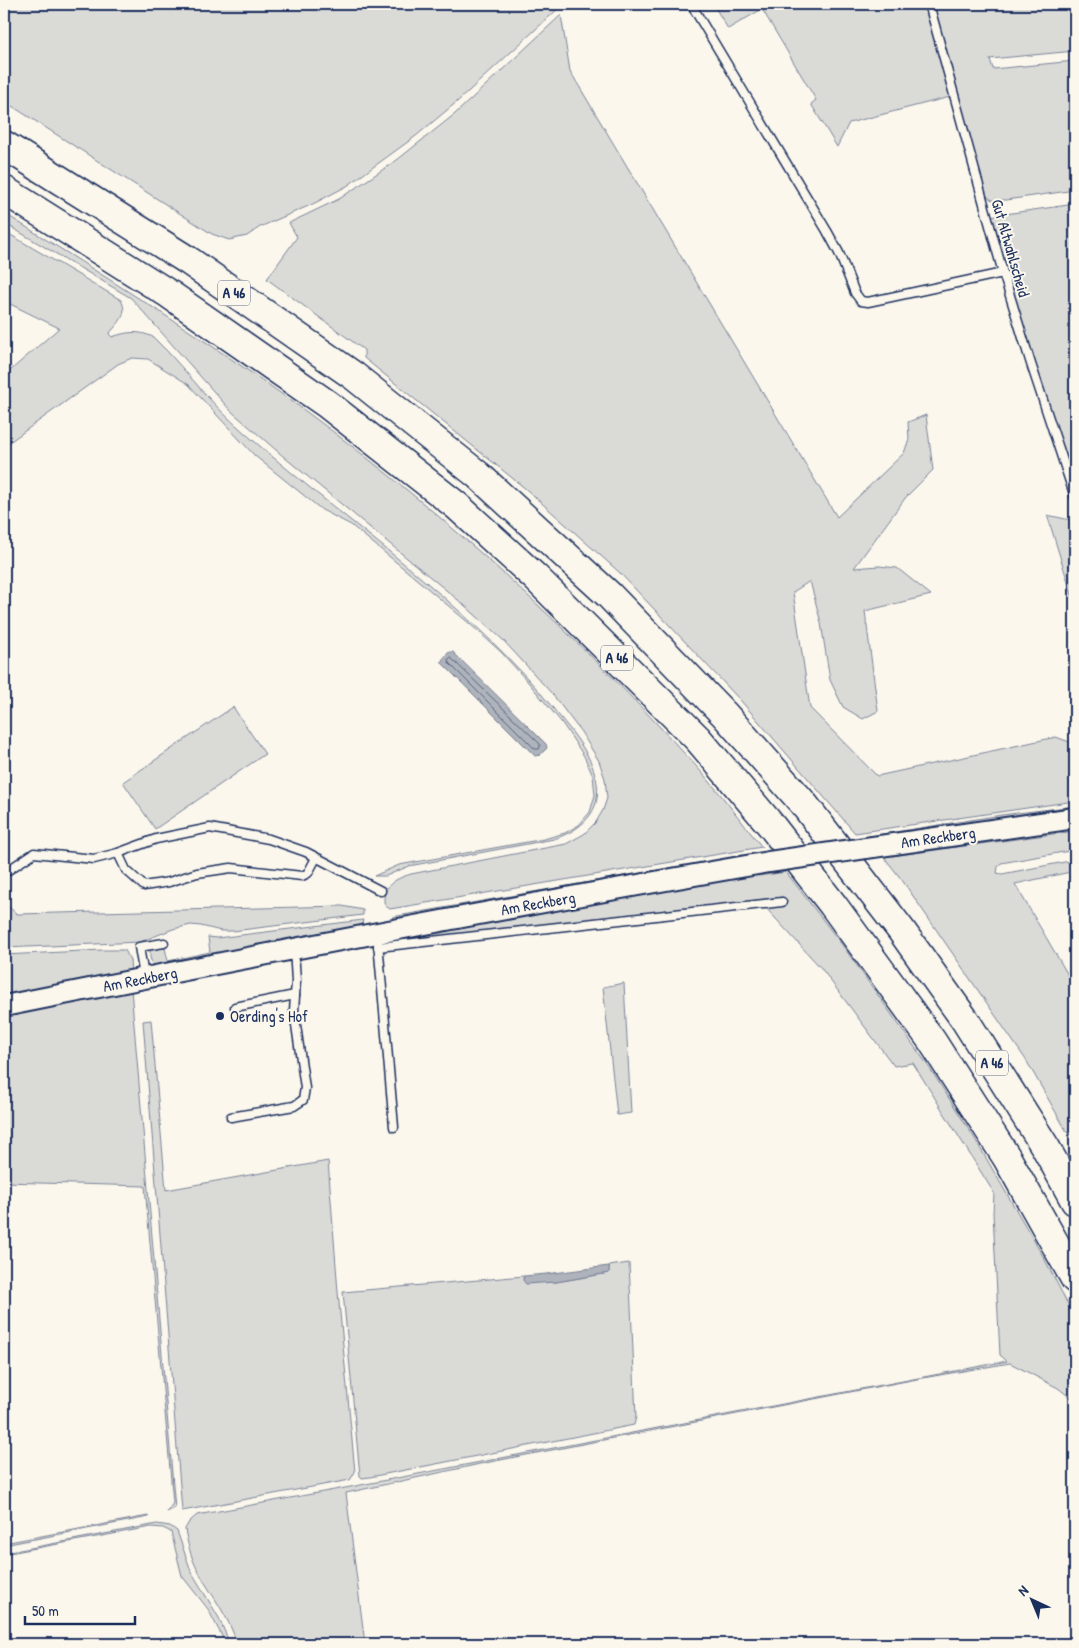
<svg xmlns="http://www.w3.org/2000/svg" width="1079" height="1648" font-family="'Patrick Hand',sans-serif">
<rect width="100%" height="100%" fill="#fbf7ec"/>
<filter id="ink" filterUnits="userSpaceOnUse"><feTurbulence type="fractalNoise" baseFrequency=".02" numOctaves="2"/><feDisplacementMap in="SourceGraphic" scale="10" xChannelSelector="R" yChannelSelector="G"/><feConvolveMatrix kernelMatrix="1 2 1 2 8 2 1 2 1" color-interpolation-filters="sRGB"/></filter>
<g filter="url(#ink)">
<g fill="#dadad7" stroke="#7a849a">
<path d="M4 4H562L561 6 458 101 416 136 347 186 313 204 260 227 247 236 229 240 212 234 4 101Z"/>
<path d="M713 4H925L950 97 849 123 837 147 811 104 816 100 762 9 728 29Z"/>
<path d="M933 4H1075V51L990 59 993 69 1075 61V190L1006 200H992L983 193Z"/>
<path d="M561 15 570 71 837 517 904 453 909 439 908 422 926 415 933 470 906 497 854 568 879 566 897 568 931 595 865 611 878 711 863 719 843 707 830 680 821 623 810 581 793 592 810 708 877 776 1056 737 1075 744V801L855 833 741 701 619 572 527 490 364 358V350L267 279 297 237 289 223 339 199 397 160 455 114Z"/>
<path d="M1075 204V480L1039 381 991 216Z"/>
<path d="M4 213C105 277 208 340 304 410 447 515 577 635 696 766 719 791 740 820 762 847L390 909C385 906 384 905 384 899 385 883 398 878 411 874L566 844 584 834 596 822 603 810 607 798 605 779 599 761 581 732 553 695 525 664 502 639 463 604 284 457 230 410 131 298 4 223Z"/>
<path d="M4 231 121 300C129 315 118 323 109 334L112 337C126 332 138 330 153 337 172 355 189 376 206 395 223 414 242 431 261 447 360 532 470 606 553 708 568 727 587 748 594 771 606 806 587 828 554 839L409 866 386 876H374L399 865 544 839 565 833 579 825 590 812 595 795 593 776 584 756 562 723 528 682 501 652 470 624 408 572 351 525 322 510 255 456 188 384 148 359 132 358 118 364 4 446V376L59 328 4 301Z"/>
<path d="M1047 515 1075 521V605L1049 521Z"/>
<path d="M233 707 265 754 155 829 123 782Z"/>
<path d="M1075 806V811L869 840 870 836 1001 815Z"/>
<path d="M1075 831V850L1001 863 998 867 997 873 1002 874 1075 860V871L1015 884 1075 987V1146L1026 1060 902 880 884 857Z"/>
<path d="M752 855 397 921 392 917 669 868Z"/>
<path d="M758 872V876L786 872 843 946 929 1067 975 1139 1044 1258 1075 1318V1401L1058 1388 1010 1363 917 1379 480 1464 346 1493 365 1644H237C229 1616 211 1595 197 1569 191 1557 187 1542 185 1529L189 1522 197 1515 345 1488 1007 1361 1000 1355 993 1213 994 1193 913 1063 894 1066 821 968 765 907 786 905 783 897 389 943 391 939Z"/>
<path d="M4 903 17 914 342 906 363 910V915L233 931H221L201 926 191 925 173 929 140 942 4 948Z"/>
<path d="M363 920 361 929 154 970 150 957V950L165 948 168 961 210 952 208 937 217 938Z"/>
<path d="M102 950H125L130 960 131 974 4 999V955Z"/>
<path d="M624 983 631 1113 617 1115 603 987Z"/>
<path d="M131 989 175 1508 167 1512 173 1503 145 1186 4 1182V1014Z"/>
<path d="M151 1020 166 1190 328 1161 338 1292 355 1472 350 1480 182 1511 143 1021Z"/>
<path d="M629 1263 636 1417 634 1425 370 1477 362 1478 360 1476 343 1292 524 1276 523 1280 556 1282 609 1273V1266Z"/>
<path d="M148 1516 149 1517 4 1545V1543Z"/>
<path d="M157 1524 170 1526 177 1531 191 1571 219 1618 230 1644H226L208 1609 182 1576 171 1532 163 1528 151 1527 4 1554V1553Z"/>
</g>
<g fill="#afb3bb" stroke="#747e96">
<path d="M449 652H453L546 744 547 748 540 755 535 756 442 663V660Z"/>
<path d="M609 1266V1273L556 1282 526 1284 523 1280 524 1276 546 1274Z"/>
</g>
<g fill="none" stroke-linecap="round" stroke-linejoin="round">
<path stroke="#566483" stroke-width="1" d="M451 658 540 744V747L539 749H535L449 663 448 660Z"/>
<defs>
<g id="service">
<path d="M691 4 827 231 839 253 855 293 861 301 868 302 1003 273"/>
<path d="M929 4 1003 273 1031 364 1075 497"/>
<path d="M118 853 126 870 144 886 169 882 197 873 231 868 302 876 308 873 316 858"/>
<path d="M7 871 34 853 94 859 118 853 156 839 210 828 269 839 306 852 381 891"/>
<path d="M378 942 394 1127"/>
<path d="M378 947 782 902"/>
<path d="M144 976 139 947 164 943"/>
<path d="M235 1007 295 995"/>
<path d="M231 1117 294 1106 303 1100 305 1088 294 1011 296 981 294 949"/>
</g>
<g id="tertiary">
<path d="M873 847 1075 818"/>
<path d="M4 1006C258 955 513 906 769 862"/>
</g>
<g id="motorway">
<path d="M4 145 189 261 354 376 478 475 609 595 725 715 803 803 901 930 965 1020 1046 1148 1075 1201"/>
<path d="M4 190 169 294 327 404 457 506 535 577 698 739 770 824 833 905 932 1041 1007 1158 1075 1279"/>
</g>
</defs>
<use href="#service" stroke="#1b2f5e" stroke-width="11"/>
<use href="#tertiary" stroke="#1b2f5e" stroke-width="24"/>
<use href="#motorway" stroke="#1b2f5e" stroke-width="31"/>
<use href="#service" stroke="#fbf7ec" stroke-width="8"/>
<use href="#tertiary" stroke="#fbf7ec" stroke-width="20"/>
<use href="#motorway" stroke="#fbf7ec" stroke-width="28"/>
<defs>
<path id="tertiary-bridge" d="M769 862 873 847"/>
</defs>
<use href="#tertiary-bridge" stroke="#1b2f5e" stroke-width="24" stroke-linecap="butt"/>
<use href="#tertiary-bridge" stroke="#fbf7ec" stroke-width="20"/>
</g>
</g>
<circle fill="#1b2f5e" stroke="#fbf7ec" stroke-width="2" cx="220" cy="1016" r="5"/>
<g text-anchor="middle" stroke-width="4" stroke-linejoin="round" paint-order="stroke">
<g fill="#fbf7ec" stroke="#5e6b89" stroke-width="1">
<rect x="218" y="280.5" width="32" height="25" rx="4"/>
<rect x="601" y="645.5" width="32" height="25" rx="4"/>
<rect x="976" y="1050.5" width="32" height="25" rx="4"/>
</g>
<g font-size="15" font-weight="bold" fill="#1b2f5e">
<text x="234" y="298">A 46</text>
<text x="617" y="663">A 46</text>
<text x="992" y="1068">A 46</text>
</g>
<g font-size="16" fill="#1b2f5e" stroke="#fbf7ec">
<text transform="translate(1011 248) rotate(74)" y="6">Gut Altwahlscheid</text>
<text transform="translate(938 837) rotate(-8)" y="6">Am Reckberg</text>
<text transform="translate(538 903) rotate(-10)" y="6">Am Reckberg</text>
<text transform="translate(140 979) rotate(-11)" y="6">Am Reckberg</text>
</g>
<g font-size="16" fill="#1b2f5e" stroke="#fbf7ec" text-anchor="start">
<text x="230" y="1022">Oerding's Hof</text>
</g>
</g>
<rect width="1079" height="1648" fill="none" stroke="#fbf7ec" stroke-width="20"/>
<rect x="10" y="10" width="1059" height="1628" fill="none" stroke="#1b2f5e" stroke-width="2" filter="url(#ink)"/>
<g transform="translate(1032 1600) rotate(316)" stroke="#fbf7ec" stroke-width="4" paint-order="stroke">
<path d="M0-4L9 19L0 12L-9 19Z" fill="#1b2f5e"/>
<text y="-8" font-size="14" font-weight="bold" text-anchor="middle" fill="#1b2f5e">N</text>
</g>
<path d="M25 1616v8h110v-8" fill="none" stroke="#1b2f5e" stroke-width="2.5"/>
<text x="32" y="1616" font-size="15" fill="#1b2f5e" stroke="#fbf7ec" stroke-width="4" paint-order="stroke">50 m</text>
</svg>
